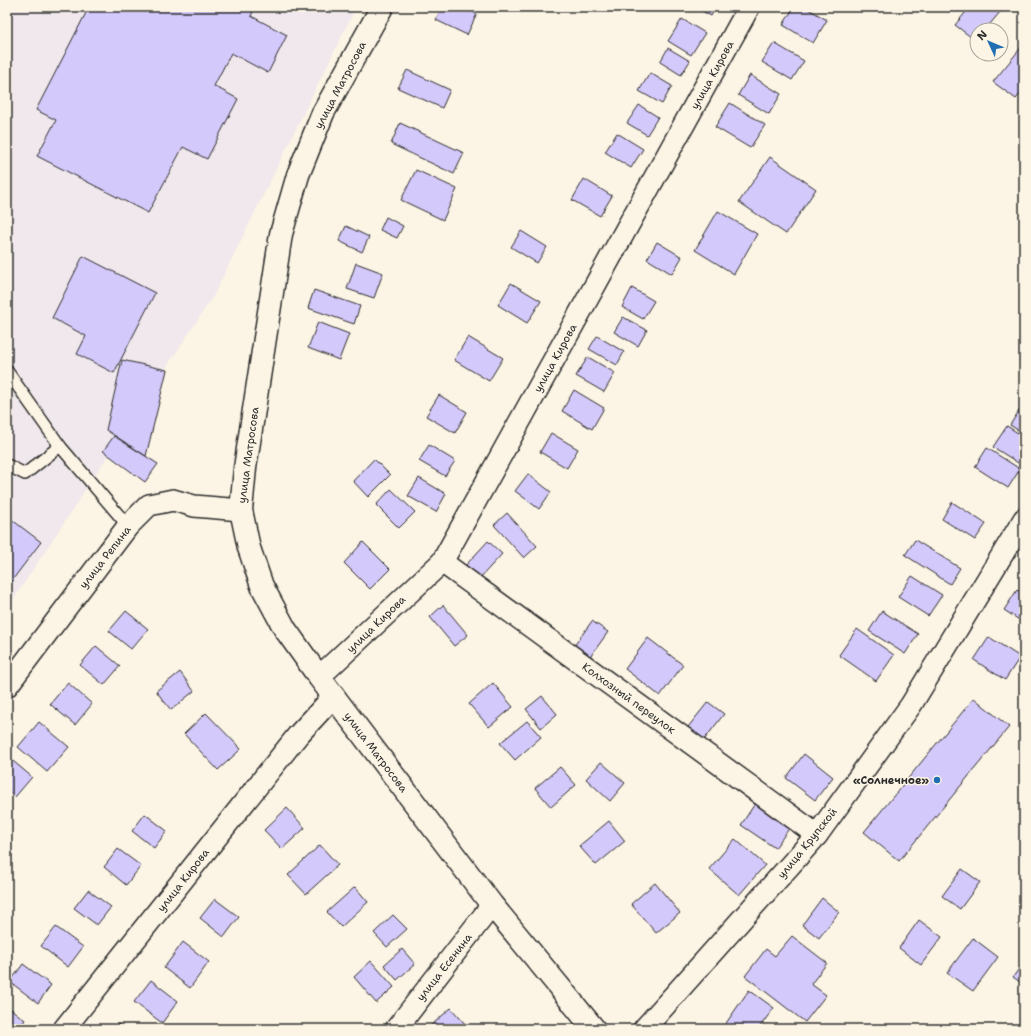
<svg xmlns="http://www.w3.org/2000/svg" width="1031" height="1036" font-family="'Shantell Sans',sans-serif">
<rect width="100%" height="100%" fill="#fcf5e5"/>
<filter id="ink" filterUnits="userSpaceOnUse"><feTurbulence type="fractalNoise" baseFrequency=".025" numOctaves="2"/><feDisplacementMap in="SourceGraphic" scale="8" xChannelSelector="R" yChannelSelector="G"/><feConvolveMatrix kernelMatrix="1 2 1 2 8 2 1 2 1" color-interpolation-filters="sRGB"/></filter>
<g filter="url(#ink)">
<path fill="#f0e8ec" d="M7 7H356L214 295 7 609Z"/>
<g fill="#d4c9fb" stroke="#2b2b2b">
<path d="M89 7H255L251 16 287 35 268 73 231 53 214 86 238 99 207 159 183 147 148 213 37 156 56 120 36 110Z"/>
<path d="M442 7H462L477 14 467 35 436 20Z"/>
<path d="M695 7H716L711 16Z"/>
<path d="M794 7H805L827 20 813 43 783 25Z"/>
<path d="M970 7H994L1000 12 985 30H977L976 41 955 25Z"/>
<path d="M682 19 705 33 691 55 668 41Z"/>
<path d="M774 43 804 61 792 80 762 62Z"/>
<path d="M1024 44V89L1016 99 993 82Z"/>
<path d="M668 48 690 61 681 75 660 62Z"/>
<path d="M407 70 450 90 442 108 398 88Z"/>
<path d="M650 73 672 86 662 104 639 91Z"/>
<path d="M750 75 781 94 769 114 738 95Z"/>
<path d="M730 103 765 125 750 148 715 127Z"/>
<path d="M639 105 658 117 647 135 627 123Z"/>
<path d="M400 123 464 153 454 174 391 144Z"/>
<path d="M617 133 643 149 631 168 605 152Z"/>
<path d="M770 157 816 189 786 234 739 202Z"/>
<path d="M416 170 457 189 443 220 401 200Z"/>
<path d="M584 179 612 196 600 216 572 200Z"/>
<path d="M718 211 757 234 734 274 695 250Z"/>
<path d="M386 217 403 226 397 238 380 230Z"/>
<path d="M346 226 369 237 362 252 339 241Z"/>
<path d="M521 231 547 247 537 263 511 247Z"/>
<path d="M657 242 682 257 672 274 647 259Z"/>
<path d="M83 256 155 293 114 373 77 354 86 336 52 318Z"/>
<path d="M356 263 383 273 374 298 347 289Z"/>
<path d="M511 283 541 301 527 323 498 305Z"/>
<path d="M632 288 654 301 643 319 622 307Z"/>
<path d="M314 290 360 306 354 324 308 308Z"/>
<path d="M623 317 647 330 638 346 614 332Z"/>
<path d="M318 322 349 334 339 360 308 348Z"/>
<path d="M597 336 624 352 617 365 589 349Z"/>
<path d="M468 337 503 358 489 381 454 360Z"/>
<path d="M588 357 615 373 604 392 576 376Z"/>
<path d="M122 360 167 370 146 456 106 430Z"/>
<path d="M574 390 604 408 592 429 562 411Z"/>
<path d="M439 395 467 412 455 433 426 416Z"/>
<path d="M1024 403V434L1010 425Z"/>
<path d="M1007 426 1024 437V464L1023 466 993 447Z"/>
<path d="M551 433 578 449 567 468 540 452Z"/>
<path d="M114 436 158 464 145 482 103 451Z"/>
<path d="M429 445 455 461 445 476 419 461Z"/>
<path d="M987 448 1020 469 1008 488 975 467Z"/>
<path d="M374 459 390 475 368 497 353 481Z"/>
<path d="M528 474 551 492 539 509 515 491Z"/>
<path d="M419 478 446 494 436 512 408 496Z"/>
<path d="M391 489 415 512 399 528 376 505Z"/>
<path d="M952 502 986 524 975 540 942 519Z"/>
<path d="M507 513 537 546 524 558 494 525Z"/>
<path d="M7 516 41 542 7 587Z"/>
<path d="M915 540 960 568 950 584 905 555Z"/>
<path d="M488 541 502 554 479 579 465 566Z"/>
<path d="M363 542 390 569 370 589 344 563Z"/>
<path d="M912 576 942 595 928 616 898 597Z"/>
<path d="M1017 590 1024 594V623L1004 610Z"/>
<path d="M443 605 468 635 454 646 430 617Z"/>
<path d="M126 611 148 629 131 649 109 631Z"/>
<path d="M882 611 918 634 905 654 869 631Z"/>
<path d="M592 621 608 632 590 657 574 646Z"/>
<path d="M857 629 894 655 876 681 839 655Z"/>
<path d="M989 637 1020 657 1005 680 974 660Z"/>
<path d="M648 638 683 665 660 696 625 669Z"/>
<path d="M96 646 120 666 104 685 80 665Z"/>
<path d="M180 672 194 691 171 710 156 691Z"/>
<path d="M68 683 92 704 75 725 50 704Z"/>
<path d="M493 683 513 707 489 727 469 704Z"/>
<path d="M542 696 557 714 541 728 526 709Z"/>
<path d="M974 698 1009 727 899 861 864 832Z"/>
<path d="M708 702 724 714 704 740 688 727Z"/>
<path d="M206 713 241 749 218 770 184 734Z"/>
<path d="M527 721 541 737 515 760 500 743Z"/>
<path d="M39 722 69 747 47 772 18 747Z"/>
<path d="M804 754 833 777 815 800 786 778Z"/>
<path d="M7 756 32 777 15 797 7 790Z"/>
<path d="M601 762 625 783 610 801 586 779Z"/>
<path d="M560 767 576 785 551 807 535 788Z"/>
<path d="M756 802 791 826 775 848 741 825Z"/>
<path d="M287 808 305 828 282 849 264 830Z"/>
<path d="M145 814 167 831 154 848 132 831Z"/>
<path d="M609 821 625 841 596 865 579 846Z"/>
<path d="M735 839 765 865 739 895 709 869Z"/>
<path d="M320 845 338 865 306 894 288 875Z"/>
<path d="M118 849 141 866 126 885 104 867Z"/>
<path d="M962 869 980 882 960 909 942 896Z"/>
<path d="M655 883 680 913 656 933 631 904Z"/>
<path d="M355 887 368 902 341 927 327 912Z"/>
<path d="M88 890 111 907 97 925 74 908Z"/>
<path d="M822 898 839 912 819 938 802 925Z"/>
<path d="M215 899 239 917 224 937 200 918Z"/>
<path d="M393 915 407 929 387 947 374 933Z"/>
<path d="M919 920 942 937 921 965 899 948Z"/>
<path d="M56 927 83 947 68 967 41 946Z"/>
<path d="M792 936 827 963 811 984 826 995 805 1022 745 976 766 949 775 956Z"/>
<path d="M973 938 998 957 973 991 947 973Z"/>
<path d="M183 942 209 962 190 988 164 968Z"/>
<path d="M402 949 415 964 397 980 384 965Z"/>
<path d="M371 961 394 987 376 1003 354 977Z"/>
<path d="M1024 962V985L1013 977Z"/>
<path d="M23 964 51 985 38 1003 10 982Z"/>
<path d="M151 980 178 1001 162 1023 134 1002Z"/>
<path d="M749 990 774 1008 758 1029H722Z"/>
<path d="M7 1006 25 1020 18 1029H7Z"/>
<path d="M451 1008 466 1025 461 1029H427Z"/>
<path d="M118 1024 125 1029H114Z"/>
</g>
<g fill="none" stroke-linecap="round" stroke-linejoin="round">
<defs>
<g id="lane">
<path d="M7 371 60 446 128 526"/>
<path d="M7 465 25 474 60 446"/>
</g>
<g id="street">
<path d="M442 562 817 835"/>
<path d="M319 677 442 562 749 7"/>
<path d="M7 686 128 526 149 505 173 500 194 506 241 510"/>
<path d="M64 1029 298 735 334 696"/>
<path d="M396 1029 492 905"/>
<path d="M644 1029 817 835 911 705 1024 519"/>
</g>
<path id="secondary" d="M382 7 323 113 298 175 281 234 245 468 241 510 249 548 262 586 285 629 319 677 492 905 594 1029"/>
</defs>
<use href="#lane" stroke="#2b2b2b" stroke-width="14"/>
<use href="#street" stroke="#2b2b2b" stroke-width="24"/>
<use href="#secondary" stroke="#2b2b2b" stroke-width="25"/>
<use href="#lane" stroke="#fcf5e5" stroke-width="11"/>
<use href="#street" stroke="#fcf5e5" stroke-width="21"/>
<use href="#secondary" stroke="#fcf5e5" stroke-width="22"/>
</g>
</g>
<circle fill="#1f6fb2" stroke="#fcf5e5" stroke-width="1.5" cx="937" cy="780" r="4"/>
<g text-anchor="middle" stroke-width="3" stroke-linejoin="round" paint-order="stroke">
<g font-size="11" fill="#2b2b2b" stroke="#fcf5e5">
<text transform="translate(712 75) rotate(-61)" y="4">улица Кирова</text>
<text transform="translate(340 85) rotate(-62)" y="4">улица Матросова</text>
<text transform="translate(555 358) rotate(-61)" y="4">улица Кирова</text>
<text transform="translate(248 455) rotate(-82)" y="4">улица Матросова</text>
<text transform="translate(105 557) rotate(-52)" y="4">улица Репина</text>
<text transform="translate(376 624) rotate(-44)" y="4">улица Кирова</text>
<text transform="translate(629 698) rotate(36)" y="4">Колхозный переулок</text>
<text transform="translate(376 752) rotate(53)" y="4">улица Матросова</text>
<text transform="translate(807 843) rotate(-51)" y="4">улица Крупской</text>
<text transform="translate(183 880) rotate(-52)" y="4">улица Кирова</text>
<text transform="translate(444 967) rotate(-52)" y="4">улица Есенина</text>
</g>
<g font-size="11" font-weight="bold" fill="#2b2b2b" stroke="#fcf5e5" text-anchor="end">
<text x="929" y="784">«Солнечное»</text>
</g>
</g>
<rect width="1031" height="1036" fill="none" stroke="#fcf5e5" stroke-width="24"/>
<rect x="12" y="12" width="1007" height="1012" fill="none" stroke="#2b2b2b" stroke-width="1.5" filter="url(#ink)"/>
<g transform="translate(989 42) rotate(314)"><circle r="19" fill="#fcf5e5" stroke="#a8a49b"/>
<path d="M0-3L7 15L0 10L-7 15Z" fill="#1f6fb2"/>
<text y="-6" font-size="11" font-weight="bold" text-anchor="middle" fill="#2b2b2b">N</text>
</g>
</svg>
